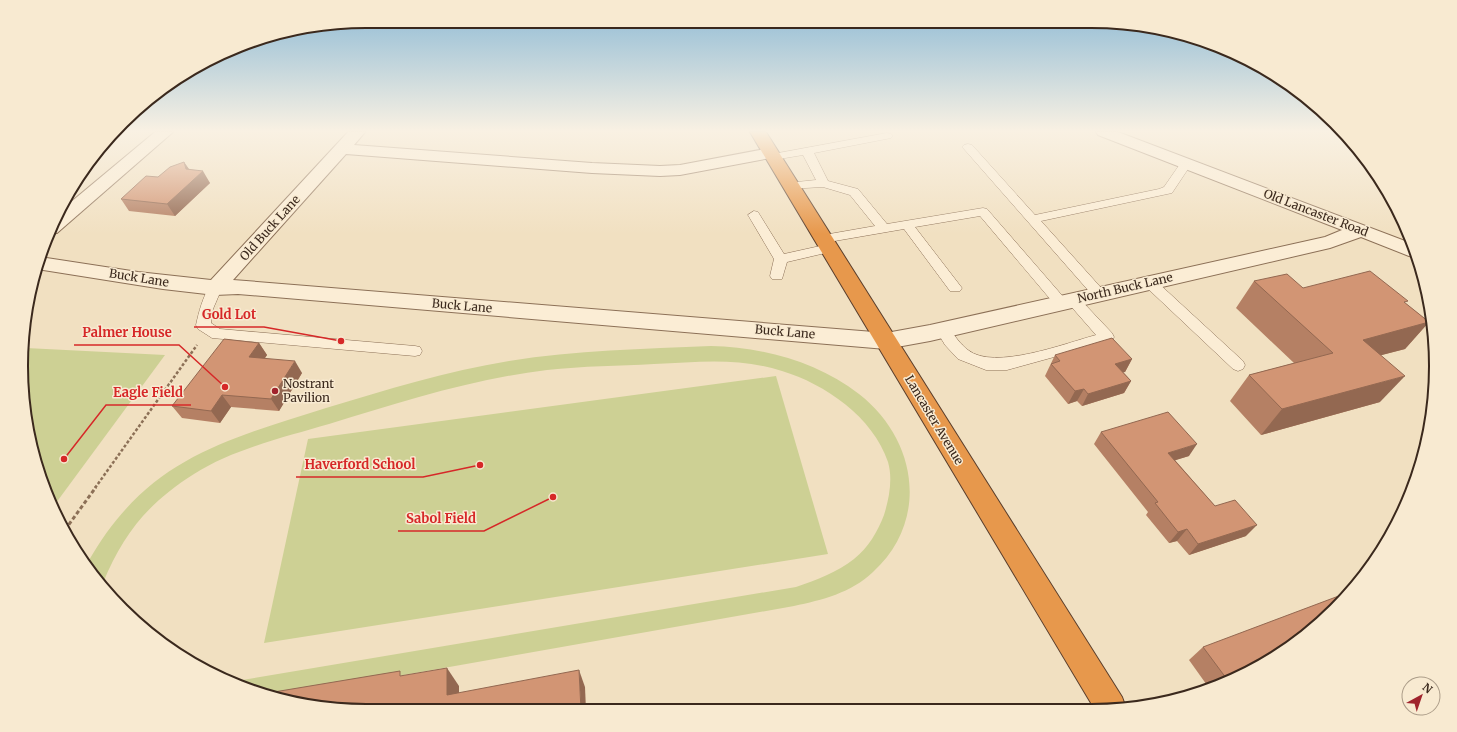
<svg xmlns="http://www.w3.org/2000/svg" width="1457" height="732" font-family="Merriweather,serif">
<rect width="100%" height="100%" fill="#f1e0c1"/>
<g fill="#cdd094">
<path d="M711 346C762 347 818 362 859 394 917 439 930 520 873 572 851 593 822 600 794 606L274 698 230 682 796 587C817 580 837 572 854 559 868 548 878 531 884 515 889 499 893 479 888 462 873 417 825 384 782 371 737 357 700 362 654 364 619 366 583 366 547 370 472 379 401 402 329 424 285 437 233 449 194 474 148 503 123 534 103 583L88 562C146 460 221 441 326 408 386 390 447 371 509 361 576 350 644 349 711 346Z"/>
<path d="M26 348 165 355 53 507 24 411Z"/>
<path d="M776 376 828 554 264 643 308 439Z"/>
</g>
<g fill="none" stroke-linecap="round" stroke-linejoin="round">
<defs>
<g id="lane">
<path d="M887 133 891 134 893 136 891 138 814 153 828 181 858 189 887 224 983 208 987 209 1066 300 1068 297H1078L1112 333 1114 337 1112 341 1007 370H986L958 359 945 345 936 330 938 326 943 325 948 326C954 335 960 344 968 350 994 371 1066 343 1096 335L1068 303 1066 306 1061 308 1056 306 980 216 915 227 962 288 960 291H950L904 229 823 243 818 242 817 239 818 236 875 226 850 195 823 187 787 189 785 186 787 183 816 180 803 155 773 160 767 157 773 154Z"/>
<path d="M968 144 972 145 1035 215 1159 189 1164 187 1182 161 1186 160 1192 163 1172 193 1041 221 1104 291 1106 294 1104 297H1094L964 149 962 147 964 145Z"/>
<path d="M754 211 758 212 784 254 829 244 834 245 835 248 834 251 787 262 782 279H772L770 276 774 259 748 215Z"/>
<path d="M1150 278 1155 280 1243 361 1245 365 1243 369 1238 371 1233 369 1145 286 1143 283 1145 280Z"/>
<path d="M215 283 220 285 222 288 213 309 211 323 220 329 415 346 420 347 422 351 420 355 415 356 212 338 198 329 196 325C199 311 203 297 210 285Z"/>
</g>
<g id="street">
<path d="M155 132H173L57 233 47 234 59 212Z"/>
<path d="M348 132H365L354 145 592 163 660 166 680 165 770 148 776 149 778 153 776 157 770 158 680 175 660 176 592 173 346 154 233 280 886 333 930 325 1325 237 1342 230 1098 135 1096 132H1118L1413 244 1418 258 1409 256 1361 237 1330 248 930 341 886 349 238 294 215 295 163 289 37 269 40 257 138 272 211 280Z"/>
</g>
<path id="highway" d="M750 132H766L1122 697 1126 708H1094Z"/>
</defs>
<use href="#lane" stroke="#8c7057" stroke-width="1"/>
<use href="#street" stroke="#8c7057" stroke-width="2"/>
<use href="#highway" stroke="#5a3e2c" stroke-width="2"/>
<path stroke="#8c7057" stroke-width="2.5" stroke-dasharray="3 2" stroke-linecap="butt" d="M95 488 197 345"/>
<path stroke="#8c7057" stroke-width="3" stroke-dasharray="4 2.5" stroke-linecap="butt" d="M65 530 96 487"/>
<use href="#lane" fill="#fbedd5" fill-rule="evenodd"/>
<use href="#street" fill="#fbedd5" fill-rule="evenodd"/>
<use href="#highway" fill="#e7984c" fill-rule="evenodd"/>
</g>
<g fill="#b58064">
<path d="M184 162 189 169 210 183 175 216 129 211 121 199 158 177Z"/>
<path d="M1254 281 1303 288 1406 304 1429 322 1405 349 1381 355 1380 402 1261 435 1230 401 1249 375 1294 363 1236 308Z"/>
<path d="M259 343 267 355 265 358 302 373 279 411 231 407 220 423 182 418 172 406Z"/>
<path d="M1055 355 1132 359 1125 372H1123L1131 381 1124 393 1082 406 1077 401 1068 404 1045 376Z"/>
<path d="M1101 432 1189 456 1175 460 1215 506 1246 536 1189 555 1177 541 1169 543 1146 515 1148 512 1094 444Z"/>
<path d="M1301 640 1223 685 1209 688 1189 660 1203 647Z"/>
</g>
<g fill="#936851">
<path d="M184 162 192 174 203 171 210 183 175 216 167 204Z"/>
<path d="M1429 322 1405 349 1340 366 1363 340Z"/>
<path d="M259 343 267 355 257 369 249 357Z"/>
<path d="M1132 359 1125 372 1108 376 1115 364Z"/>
<path d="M295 361 302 373 279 411 271 399Z"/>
<path d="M1405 376 1380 402 1261 435 1282 409Z"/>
<path d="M1131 381 1124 393 1082 406 1088 394Z"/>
<path d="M1084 389 1077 401 1068 404 1075 391Z"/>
<path d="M222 395 231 407 220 423 211 411Z"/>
<path d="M1197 444 1189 456 1160 465 1168 453Z"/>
<path d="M1257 525 1246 536 1189 555 1198 544Z"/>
<path d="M1187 529 1177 541 1169 543 1178 532Z"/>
<path d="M447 668 459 686V710L447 695Z"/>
<path d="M579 670 585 687 586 710H581Z"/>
</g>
<g fill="#d29574" stroke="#936851">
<path d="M184 162 186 169 203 171 167 204 121 199 146 176 158 177 170 167Z"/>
<path d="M1370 271 1408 301 1404 302 1429 322 1363 340 1405 376 1282 409 1249 375 1333 353 1254 281 1287 274 1303 288Z"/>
<path d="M1112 338 1132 359 1115 364 1131 381 1088 394 1084 389 1075 391 1051 364 1060 361 1055 355Z"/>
<path d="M224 339 259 343 249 357 295 361 271 399 222 395 211 411 172 406Z"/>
<path d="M1168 412 1197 444 1168 453 1215 506 1235 500 1257 525 1198 544 1187 529 1178 532 1155 503 1158 502 1101 432Z"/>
<path d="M1352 591 1351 593 1301 640 1229 682 1203 647Z"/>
<path d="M447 668V695L579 670 581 710H344L277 699 262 694 400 671V676Z"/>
</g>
<linearGradient id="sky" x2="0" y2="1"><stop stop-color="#8dbad5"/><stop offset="0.56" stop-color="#f9f1e3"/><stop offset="1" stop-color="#f9f1e3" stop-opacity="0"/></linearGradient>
<rect width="1457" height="234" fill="url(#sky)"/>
<circle fill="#a0232c" stroke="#f8ead1" stroke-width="1.5" cx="275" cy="391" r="4"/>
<g text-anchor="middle" stroke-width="3" stroke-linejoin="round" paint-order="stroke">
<g font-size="12" fill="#3b291d" stroke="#f8ead1">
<text transform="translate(1316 213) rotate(21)" y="4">Old Lancaster Road</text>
<text transform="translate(270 228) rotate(-48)" y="4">Old Buck Lane</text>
<text transform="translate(139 278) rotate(9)" y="4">Buck Lane</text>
<text transform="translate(1125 288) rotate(-13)" y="4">North Buck Lane</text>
<text transform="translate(462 306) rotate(5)" y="4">Buck Lane</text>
<text transform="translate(785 332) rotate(5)" y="4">Buck Lane</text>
<text transform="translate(934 420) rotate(59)" y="4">Lancaster Avenue</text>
</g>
<g font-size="12" fill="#3b291d" stroke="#f8ead1" text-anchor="start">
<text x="283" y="388">Nostrant<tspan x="283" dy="14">Pavilion</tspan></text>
</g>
</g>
<path d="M0 0H1457V732H0ZM366 28H1091A338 338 0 0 1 1429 366V366A338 338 0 0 1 1091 704H366A338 338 0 0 1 28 366V366A338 338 0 0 1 366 28Z" fill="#f8ead1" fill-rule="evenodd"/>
<path fill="none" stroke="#3b291d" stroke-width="2" d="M366 28H1091A338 338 0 0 1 1429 366V366A338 338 0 0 1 1091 704H366A338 338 0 0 1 28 366V366A338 338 0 0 1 366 28Z"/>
<path fill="none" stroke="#d62828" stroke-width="1.5" d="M341 341L264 327H194M225 387L179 345H74M64 459L106 405H191M480 465L423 477H296M553 497L484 531H398"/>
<g fill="#d62828" stroke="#f8ead1" stroke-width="1.5">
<circle cx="341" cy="341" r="4"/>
<circle cx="225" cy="387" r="4"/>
<circle cx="64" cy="459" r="4"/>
<circle cx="480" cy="465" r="4"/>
<circle cx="553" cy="497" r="4"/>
</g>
<g font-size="13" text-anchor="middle" font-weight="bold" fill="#d62828" stroke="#f8ead1" stroke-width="3" stroke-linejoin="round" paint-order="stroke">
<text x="229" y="319">Gold Lot</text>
<text x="127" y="337">Palmer House</text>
<text x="148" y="397">Eagle Field</text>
<text x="360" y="469">Haverford School</text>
<text x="441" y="523">Sabol Field</text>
</g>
<g transform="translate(1421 696) rotate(40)"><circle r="19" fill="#f8ead1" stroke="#ac9d89"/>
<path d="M0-3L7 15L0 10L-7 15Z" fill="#a0232c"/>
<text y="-6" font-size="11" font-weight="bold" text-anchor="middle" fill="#3b291d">N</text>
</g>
</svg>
